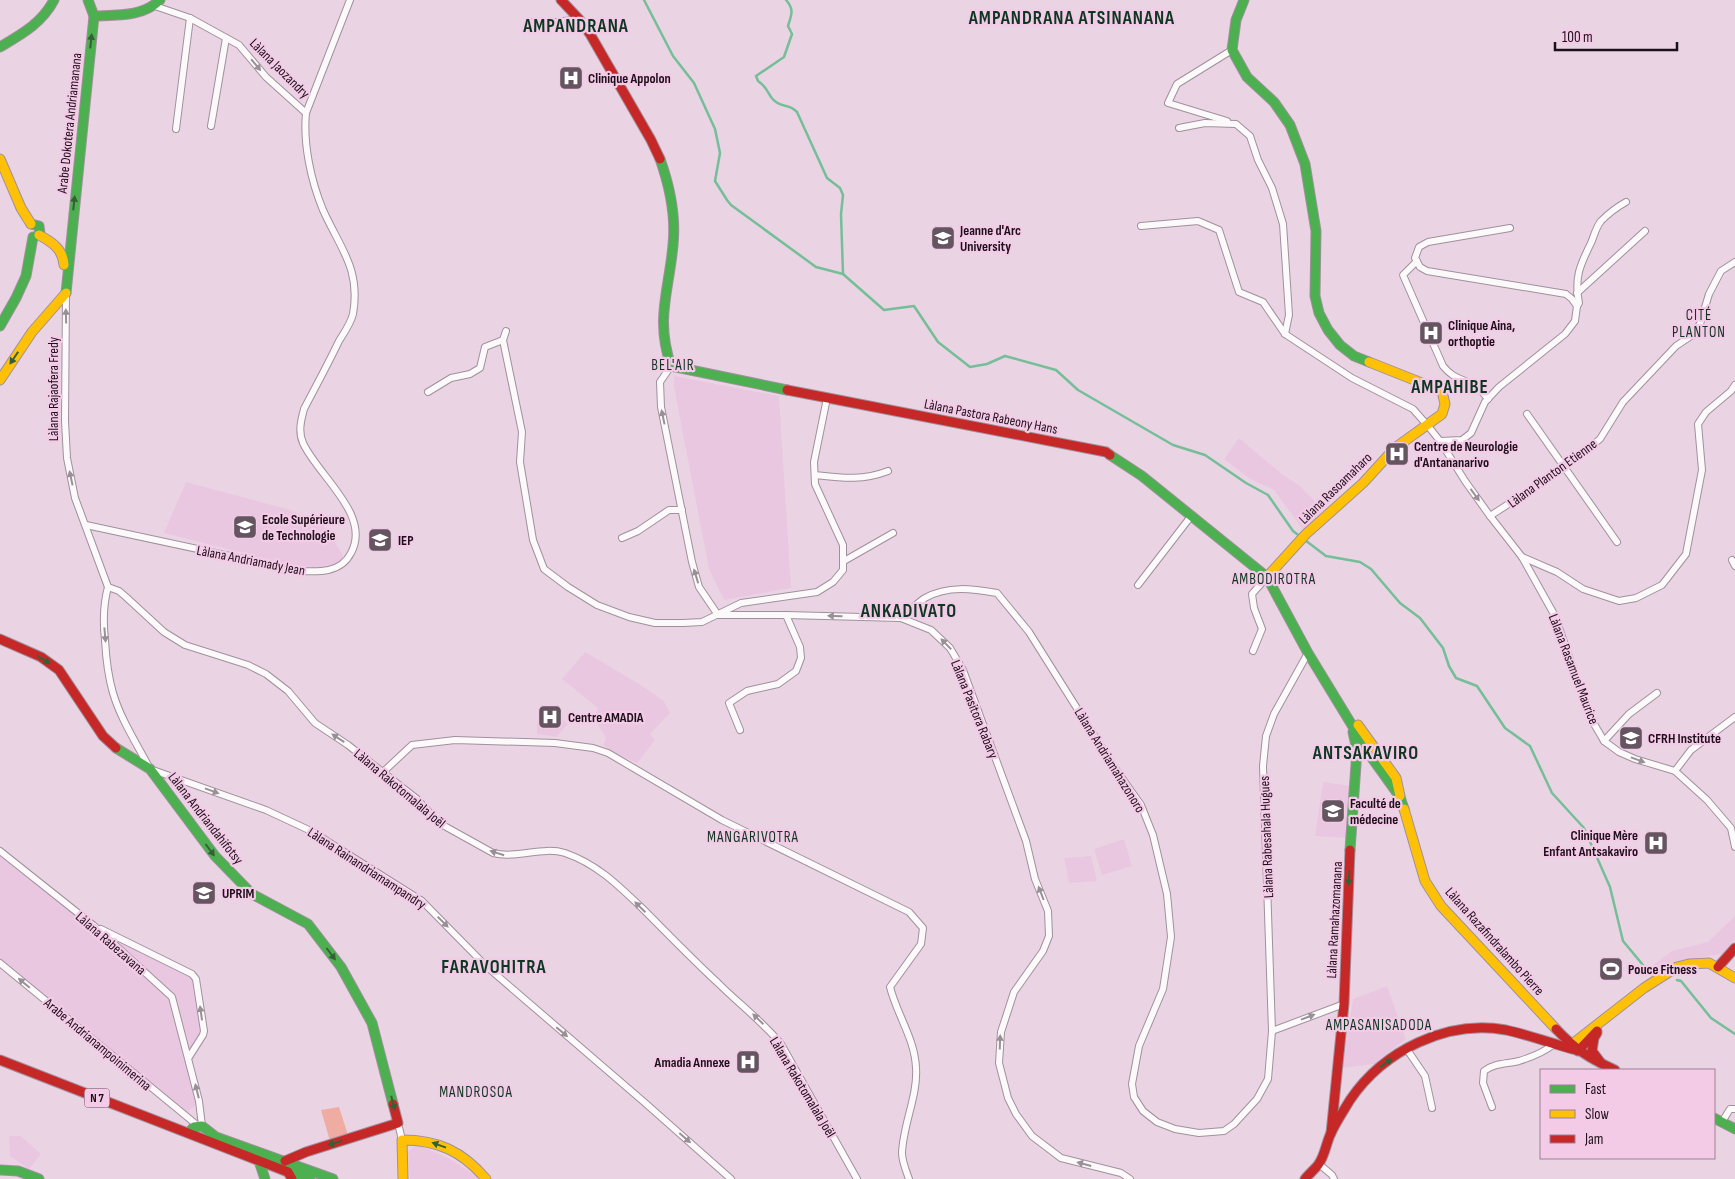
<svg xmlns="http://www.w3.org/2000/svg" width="1735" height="1179" font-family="'Sofia Sans Condensed',sans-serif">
<rect width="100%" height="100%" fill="#ead4e4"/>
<g fill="#eac7e0">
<path d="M674 376 779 396 791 588 724 600 709 569 674 387Z"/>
<path d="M1239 438 1282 474 1300 486 1323 510 1304 531 1274 490 1250 479 1224 459Z"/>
<path d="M186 482 287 509 320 522 334 539 344 558 337 564 323 568 291 565 164 533Z"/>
<path d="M585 652 636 682 664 701 670 713 650 734 655 740 637 763 611 751 603 745 606 738 593 717 598 708 562 679Z"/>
<path d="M549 708 568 724 556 737 537 734V723L544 711Z"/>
<path d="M1323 782 1350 786 1346 838 1315 836Z"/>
<path d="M1124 839 1132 866 1102 875 1094 849Z"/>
<path d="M0 851 93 925 192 974 204 1031 189 1057 200 1102 184 1114 0 963Z"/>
<path d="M1091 856 1097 881 1069 883 1064 858Z"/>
<path d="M1735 916V939L1722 954 1675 961 1657 972 1652 966 1672 951 1708 942Z"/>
<path d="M1387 986 1406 1039 1373 1064 1342 1068 1353 999Z"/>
<path d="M9 1136H21L41 1154 29 1169 10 1156Z"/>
<path d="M415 1146 426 1148 452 1160 475 1175 478 1179H410L408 1152Z"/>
</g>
<path fill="#efaca3" d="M339 1107 348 1135 330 1141 321 1110Z"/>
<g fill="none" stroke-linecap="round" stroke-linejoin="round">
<g stroke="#74be98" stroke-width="2.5">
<path d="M644 0 673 56 694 83 715 129 720 153 715 181 727 200 731 205 816 267 843 274 884 310 914 306 938 342 970 367 987 364 1005 356 1056 370 1078 390 1173 445 1205 455 1246 483 1268 495 1293 531 1326 556 1360 562 1371 569 1400 603 1420 618 1443 648 1449 666 1456 678 1477 686 1505 728 1530 746 1552 793 1584 828 1610 887 1623 941 1648 971"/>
<path d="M786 0C794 9 792 14 788 26L792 34 784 57 756 76 758 81C770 89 767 96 776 102 784 108 788 103 797 112L827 178 840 188 843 195 841 214 843 274"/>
<path d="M1677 980 1681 981 1711 1018 1735 1034"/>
</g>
<defs>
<g id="street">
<path d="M155 6 190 18 239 45 266 77 306 113"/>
<path d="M528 22 542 24 579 19"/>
<path d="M1227 121 1168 103 1177 84 1232 50"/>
<path d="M211 126 226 38"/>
<path d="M1179 128 1205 123 1236 124 1250 136 1258 160 1272 188 1283 224 1289 315 1285 334"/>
<path d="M176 129 190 18"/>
<path d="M1141 226 1198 221 1219 230 1239 292 1263 302 1285 334 1352 378 1413 409 1428 426 1440 441 1465 481 1490 516 1522 557 1555 616 1590 717 1604 741 1619 752 1635 759 1675 771 1707 800 1731 828 1735 847"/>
<path d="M1510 228 1428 242 1419 247 1415 258 1420 267 1427 271 1566 294 1572 299 1577 306"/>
<path d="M1417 261 1403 275 1443 366C1454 380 1463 378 1477 387 1481 390 1485 395 1488 399"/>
<path d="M66 293 65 421 67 458 75 498 108 587C103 605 103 622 105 640 106 658 108 676 113 693 121 720 137 744 150 769L266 810 311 831 422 901 486 966 644 1102 731 1179"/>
<path d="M1577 293 1645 231"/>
<path d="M506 331 503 340 522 432 520 462 533 540 544 569 568 587 597 605 629 617 655 623H683L702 622 741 603 817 592 833 582 843 570V545L815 484 814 462 827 398"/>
<path d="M671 366 660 382 661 407 692 562 699 587 718 615H786L901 618 931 630 950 648 963 670 1026 841 1035 879 1048 911 1049 936 1043 951 1014 992 1001 1032 999 1063 1008 1098 1016 1114 1032 1136 1061 1158 1121 1173 1130 1179"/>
<path d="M428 392 451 378 470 374 480 368 485 347 503 340"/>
<path d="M1527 414 1617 542"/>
<path d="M1440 441 1462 440 1471 433 1485 402 1499 387 1565 334 1575 321 1577 306 1579 303C1574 278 1580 265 1591 243 1594 236 1596 227 1601 221 1609 213 1617 207 1626 202"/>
<path d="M815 475C842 478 862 481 888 471"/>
<path d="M1490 516 1564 468 1600 439 1623 402 1676 346 1691 336 1700 324 1709 294 1721 271 1735 262"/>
<path d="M86 525 300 571C319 572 341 573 351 553 372 515 318 476 303 443 298 432 301 420 304 409 316 386 328 364 339 341 344 333 351 323 353 314 361 269 340 248 323 210 311 181 303 144 306 113L350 0"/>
<path d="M622 538 638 531 669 510H682"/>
<path d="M1522 557 1557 572 1583 589 1619 601 1636 598 1662 585 1686 554 1702 470 1698 424 1706 412 1731 391 1735 385"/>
<path d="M1732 560 1735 566"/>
<path d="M844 561 893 533"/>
<path d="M1138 585 1192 515"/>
<path d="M108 587 119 591 126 597 164 632 185 645 248 665 266 674 288 691 315 723 348 745 417 799 439 823 493 853C517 859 542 846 565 853 597 864 618 885 642 908 667 933 692 959 718 983 739 1004 762 1021 781 1044L857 1179"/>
<path d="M901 618C909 612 917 603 925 598 948 585 973 589 997 593L1029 632 1112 764 1141 805 1153 835 1167 894 1171 937 1163 989 1139 1046 1132 1084 1134 1097 1143 1111 1157 1122 1175 1129 1199 1133 1224 1131 1234 1124 1257 1099 1268 1079 1272 1031 1263 766 1266 736 1274 714 1308 653"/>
<path d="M1253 651 1262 629 1254 608 1252 594 1267 577"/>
<path d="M740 730 729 703 747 691 778 684 796 671 801 658 800 647 786 615"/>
<path d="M1604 741 1629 714 1657 693"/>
<path d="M1675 771 1691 750 1735 717"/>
<path d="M382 773 412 745 455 740 555 743 593 748 608 753 722 820 909 912 923 928 921 944 890 987C897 1015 915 1039 916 1068 918 1095 903 1125 902 1153 902 1161 906 1171 909 1179"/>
<path d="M0 851 93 925 172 997 199 1101 202 1126"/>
<path d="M101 929 192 974 196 979 204 1031 203 1035 189 1057"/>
<path d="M0 963 197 1125"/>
<path d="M1272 1031 1344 1004"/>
<path d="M1406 1048 1425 1076 1432 1108"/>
<path d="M1492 1107 1483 1083 1484 1071C1494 1063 1507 1064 1519 1061 1532 1057 1543 1053 1554 1044"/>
<path d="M1722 1122 1730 1109H1735"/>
<path d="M398 1123 402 1140"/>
<path d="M1319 1164 1332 1175 1334 1179"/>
</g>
<g id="fast">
<path d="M88 0 94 16C118 15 142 17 160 0"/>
<path d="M1244 0 1236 20 1232 50 1247 77 1274 102 1290 125 1305 164 1316 231 1315 296 1319 313 1328 330 1340 345 1354 356 1369 362"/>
<path d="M0 47C22 34 42 23 54 0"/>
<path d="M660 159C670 187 676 216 673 245 669 291 655 319 671 366L787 390"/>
<path d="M31 224 39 226 40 234"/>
<path d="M66 293 94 16"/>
<path d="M0 326 16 298 26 276 33 237"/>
<path d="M1110 455 1142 476 1267 577 1308 653 1372 758 1400 797 1404 809"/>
<path d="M116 748 150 769 215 856 252 894 308 924 341 967 372 1023 393 1104"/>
<path d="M1350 850 1357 750 1353 732"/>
<path d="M1714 1118 1735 1129"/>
<path d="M195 1135 192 1129 194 1127 202 1126 216 1137 333 1179"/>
<path d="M259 1161 265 1179"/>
<path d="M0 1170 18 1171 39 1179"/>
<path d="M288 1172 310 1179"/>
</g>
<g id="slow">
<path d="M0 159 21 208 31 224"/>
<path d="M39 235C52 242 63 249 64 265"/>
<path d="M0 380 32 332 66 293"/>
<path d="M1267 577 1306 534 1363 483 1395 448 1442 414 1445 404 1442 391 1369 362"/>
<path d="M1358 725 1396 778 1400 796"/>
<path d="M1404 809 1425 881 1441 906 1556 1029"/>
<path d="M1571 1045 1644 988 1677 967 1689 964 1709 963 1735 978"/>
<path d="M403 1179 402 1140C438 1140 462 1151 486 1179"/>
</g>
<g id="jam">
<path d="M561 0 579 19 590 34 651 140 660 159"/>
<path d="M787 390 1106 452 1110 455"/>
<path d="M0 639 41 657 59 670 103 736 116 748"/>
<path d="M1718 967 1735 948"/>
<path d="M1556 1029C1576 1050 1589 1058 1615 1070"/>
<path d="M1597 1033 1594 1038 1592 1051 1601 1063"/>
<path d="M1578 1051 1597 1031"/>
<path d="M0 1060 288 1172 292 1179"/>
<path d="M1331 1133 1344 1004 1350 850"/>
<path d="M285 1161 306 1152 398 1123 393 1104"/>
<path d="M1305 1179C1309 1174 1314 1170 1318 1165 1325 1156 1326 1143 1331 1133 1336 1122 1344 1110 1350 1100 1383 1051 1447 1019 1506 1030 1529 1035 1553 1044 1576 1050"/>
</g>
</defs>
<use href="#street" stroke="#a0909c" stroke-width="8"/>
<use href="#fast" stroke="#a0909c" stroke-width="11"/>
<use href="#slow" stroke="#a0909c" stroke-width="11"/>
<use href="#jam" stroke="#a0909c" stroke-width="11"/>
<use href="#street" stroke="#fcf9fb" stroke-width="6"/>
<use href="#fast" stroke="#4caf50" stroke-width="9"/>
<use href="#slow" stroke="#ffc107" stroke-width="9"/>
<use href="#jam" stroke="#c62828" stroke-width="9"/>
</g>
<defs><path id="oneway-solid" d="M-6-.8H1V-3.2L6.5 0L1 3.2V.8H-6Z" transform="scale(1.25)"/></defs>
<g fill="#356035">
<use href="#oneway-solid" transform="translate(91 41) rotate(-84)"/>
<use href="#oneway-solid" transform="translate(74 203) rotate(-84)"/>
<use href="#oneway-solid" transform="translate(14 358) rotate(124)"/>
<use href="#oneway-solid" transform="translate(44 660) rotate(31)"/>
<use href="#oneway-solid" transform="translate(210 850) rotate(53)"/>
<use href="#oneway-solid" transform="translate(1349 878) rotate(93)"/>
<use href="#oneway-solid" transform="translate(331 954) rotate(53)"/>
<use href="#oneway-solid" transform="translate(1386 1063) rotate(-36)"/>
<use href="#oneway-solid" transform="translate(393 1103) rotate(76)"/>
<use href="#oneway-solid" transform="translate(335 1143) rotate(163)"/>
<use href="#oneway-solid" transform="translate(439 1145) rotate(-160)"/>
</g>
<g fill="#989096">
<use href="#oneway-solid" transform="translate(256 65) rotate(50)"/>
<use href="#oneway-solid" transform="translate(66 316) rotate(-91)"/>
<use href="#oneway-solid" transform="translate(663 417) rotate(-102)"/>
<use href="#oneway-solid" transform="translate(71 478) rotate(-102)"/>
<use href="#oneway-solid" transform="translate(1475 495) rotate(54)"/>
<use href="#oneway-solid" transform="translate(696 576) rotate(-107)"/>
<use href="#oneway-solid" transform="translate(835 616) rotate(-178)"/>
<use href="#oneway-solid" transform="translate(105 635) rotate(85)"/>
<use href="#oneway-solid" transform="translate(946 644) rotate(-134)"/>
<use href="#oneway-solid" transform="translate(338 738) rotate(-147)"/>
<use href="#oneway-solid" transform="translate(1638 760) rotate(20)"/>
<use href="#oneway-solid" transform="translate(212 791) rotate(20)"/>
<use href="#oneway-solid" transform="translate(497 853) rotate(-163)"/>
<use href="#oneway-solid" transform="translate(1041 893) rotate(-111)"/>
<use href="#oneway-solid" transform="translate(640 907) rotate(-136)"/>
<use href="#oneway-solid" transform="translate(443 922) rotate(45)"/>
<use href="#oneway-solid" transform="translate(24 983) rotate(-140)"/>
<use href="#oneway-solid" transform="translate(201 1013) rotate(-98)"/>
<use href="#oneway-solid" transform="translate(1308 1017) rotate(-21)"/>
<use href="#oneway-solid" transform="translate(758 1019) rotate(-136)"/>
<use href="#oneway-solid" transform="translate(562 1032) rotate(40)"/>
<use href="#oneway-solid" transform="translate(1000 1042) rotate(-88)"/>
<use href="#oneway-solid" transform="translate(197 1091) rotate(-104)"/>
<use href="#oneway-solid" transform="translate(685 1138) rotate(41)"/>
<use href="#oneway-solid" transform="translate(1084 1164) rotate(-165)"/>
</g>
<defs>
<symbol id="hospital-square" viewBox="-11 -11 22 22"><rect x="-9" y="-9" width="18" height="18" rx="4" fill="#655561" stroke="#f3cbe7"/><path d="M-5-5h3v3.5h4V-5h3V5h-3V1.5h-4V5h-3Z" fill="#fff"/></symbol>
<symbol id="university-square" viewBox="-11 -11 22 22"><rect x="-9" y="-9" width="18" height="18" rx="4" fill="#655561" stroke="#f3cbe7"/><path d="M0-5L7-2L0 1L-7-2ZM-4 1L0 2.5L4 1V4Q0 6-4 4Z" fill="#fff"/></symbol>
<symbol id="stadium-square" viewBox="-11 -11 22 22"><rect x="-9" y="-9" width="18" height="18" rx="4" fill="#655561" stroke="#f3cbe7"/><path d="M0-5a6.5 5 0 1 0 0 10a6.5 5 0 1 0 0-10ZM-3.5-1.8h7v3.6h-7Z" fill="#fff"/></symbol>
</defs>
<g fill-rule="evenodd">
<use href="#hospital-square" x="557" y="64" width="28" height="28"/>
<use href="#university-square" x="929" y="224" width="28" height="28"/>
<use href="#hospital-square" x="1417" y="319" width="28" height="28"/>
<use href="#hospital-square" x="1383" y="440" width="28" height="28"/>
<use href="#university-square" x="231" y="513" width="28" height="28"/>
<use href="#university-square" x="366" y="526" width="28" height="28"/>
<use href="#hospital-square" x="536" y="703" width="28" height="28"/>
<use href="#university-square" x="1617" y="724" width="28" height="28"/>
<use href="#university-square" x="1319" y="797" width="28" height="28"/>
<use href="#hospital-square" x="1642" y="829" width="28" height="28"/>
<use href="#university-square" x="190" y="879" width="28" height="28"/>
<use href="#stadium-square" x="1597" y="955" width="28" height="28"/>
<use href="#hospital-square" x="734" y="1048" width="28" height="28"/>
</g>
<g text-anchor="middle" stroke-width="4.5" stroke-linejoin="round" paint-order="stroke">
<rect fill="#f3cbe7" stroke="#5e4858" stroke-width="1" x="84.5" y="1088.5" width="25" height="19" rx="4"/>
<g font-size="12" font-weight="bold" fill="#1e101a">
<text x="97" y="1102">N 7</text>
</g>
<g font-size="14" fill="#1e101a" stroke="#f3cbe7">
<text transform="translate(280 68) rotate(45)" y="5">Làlana Jaozandry</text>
<text transform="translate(69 123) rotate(-84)" y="5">Arabe Dokotera Andriamanana</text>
<text transform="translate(53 389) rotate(-90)" y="5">Làlana Rajaofera Fredy</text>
<text transform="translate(991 416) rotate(11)" y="5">Làlana Pastora Rabeony Hans</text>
<text transform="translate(1552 473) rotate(-36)" y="5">Làlana Planton Etienne</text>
<text transform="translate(1335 488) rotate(-44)" y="5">Làlana Rasoamaharo</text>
<text transform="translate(251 560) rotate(11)" y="5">Làlana Andriamady Jean</text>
<text transform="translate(1574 669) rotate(69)" y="5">Làlana Rasamuel Maurice</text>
<text transform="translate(975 709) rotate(68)" y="5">Làlana Pasitora Rabary</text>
<text transform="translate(1110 760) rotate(58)" y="5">Làlana Andriamahazonoro</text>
<text transform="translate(400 788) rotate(40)" y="5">Làlana Rakotomalala Joël</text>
<text transform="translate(206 818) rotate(52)" y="5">Làlana Andriandahifotsy</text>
<text transform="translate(1266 837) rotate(-92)" y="5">Làlana Rabesahala Hugues</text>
<text transform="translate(367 868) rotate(33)" y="5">Làlana Rainandriamampandry</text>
<text transform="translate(1334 920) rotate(-87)" y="5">Làlana Ramahazomanana</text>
<text transform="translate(1495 941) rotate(48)" y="5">Làlana Razafindralambo Pierre</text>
<text transform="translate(111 943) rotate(41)" y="5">Làlana Rabezavana</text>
<text transform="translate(98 1044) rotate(40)" y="5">Arabe Andrianampoinimerina</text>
<text transform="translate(803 1087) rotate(59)" y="5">Làlana Rakotomalala Joël</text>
</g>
<g font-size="14" font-weight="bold" fill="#1e101a" stroke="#f3cbe7" text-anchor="start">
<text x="588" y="83">Clinique Appolon</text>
<text x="960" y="235">Jeanne d'Arc<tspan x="960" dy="16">University</tspan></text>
<text x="1448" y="330">Clinique Aina,<tspan x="1448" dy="16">orthoptie</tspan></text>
<text x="1414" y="451">Centre de Neurologie<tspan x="1414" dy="16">d'Antananarivo</tspan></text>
<text x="262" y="524">Ecole Supérieure<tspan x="262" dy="16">de Technologie</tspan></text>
<text x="398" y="545">IEP</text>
<text x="568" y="722">Centre AMADIA</text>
<text x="1648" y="743">CFRH Institute</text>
<text x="1350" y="808">Faculté de<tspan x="1350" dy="16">médecine</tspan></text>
<text x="1638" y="840" text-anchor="end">Clinique Mère<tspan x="1638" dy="16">Enfant Antsakaviro</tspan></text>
<text x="222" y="898">UPRIM</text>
<text x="1628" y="974">Pouce Fitness</text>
<text x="730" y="1067" text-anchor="end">Amadia Annexe</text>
</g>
<g font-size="15" letter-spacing="1" fill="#0e3721" stroke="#f3cbe7">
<text x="1699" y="320">CITÉ<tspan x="1699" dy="17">PLANTON</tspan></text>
<text x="673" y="370">BEL'AIR</text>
<text x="1274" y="584">AMBODIROTRA</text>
<text x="753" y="842">MANGARIVOTRA</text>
<text x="1379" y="1030">AMPASANISADODA</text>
<text x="476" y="1097">MANDROSOA</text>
</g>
<g font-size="19" font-weight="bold" letter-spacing="1" fill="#0e3721" stroke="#f3cbe7">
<text x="1072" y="24">AMPANDRANA ATSINANANA</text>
<text x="576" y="32">AMPANDRANA</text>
<text x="1450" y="393">AMPAHIBE</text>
<text x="909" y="617">ANKADIVATO</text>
<text x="1366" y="759">ANTSAKAVIRO</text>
<text x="494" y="973">FARAVOHITRA</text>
</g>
</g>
<rect x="1540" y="1069" width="175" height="90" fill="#f3cbe7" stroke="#9e8095"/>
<rect x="1550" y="1085" width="25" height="8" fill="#4caf50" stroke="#9e8095"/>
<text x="1585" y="1094" font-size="15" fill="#1e101a">Fast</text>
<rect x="1550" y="1110" width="25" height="8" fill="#ffc107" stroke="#9e8095"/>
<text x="1585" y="1119" font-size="15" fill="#1e101a">Slow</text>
<rect x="1550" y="1135" width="25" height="8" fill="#c62828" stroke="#9e8095"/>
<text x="1585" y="1144" font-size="15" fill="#1e101a">Jam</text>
<path d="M1555 42v8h122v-8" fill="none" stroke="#1e101a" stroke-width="2.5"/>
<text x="1562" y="42" font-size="15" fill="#1e101a" stroke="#f3cbe7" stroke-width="4" paint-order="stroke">100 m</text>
</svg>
